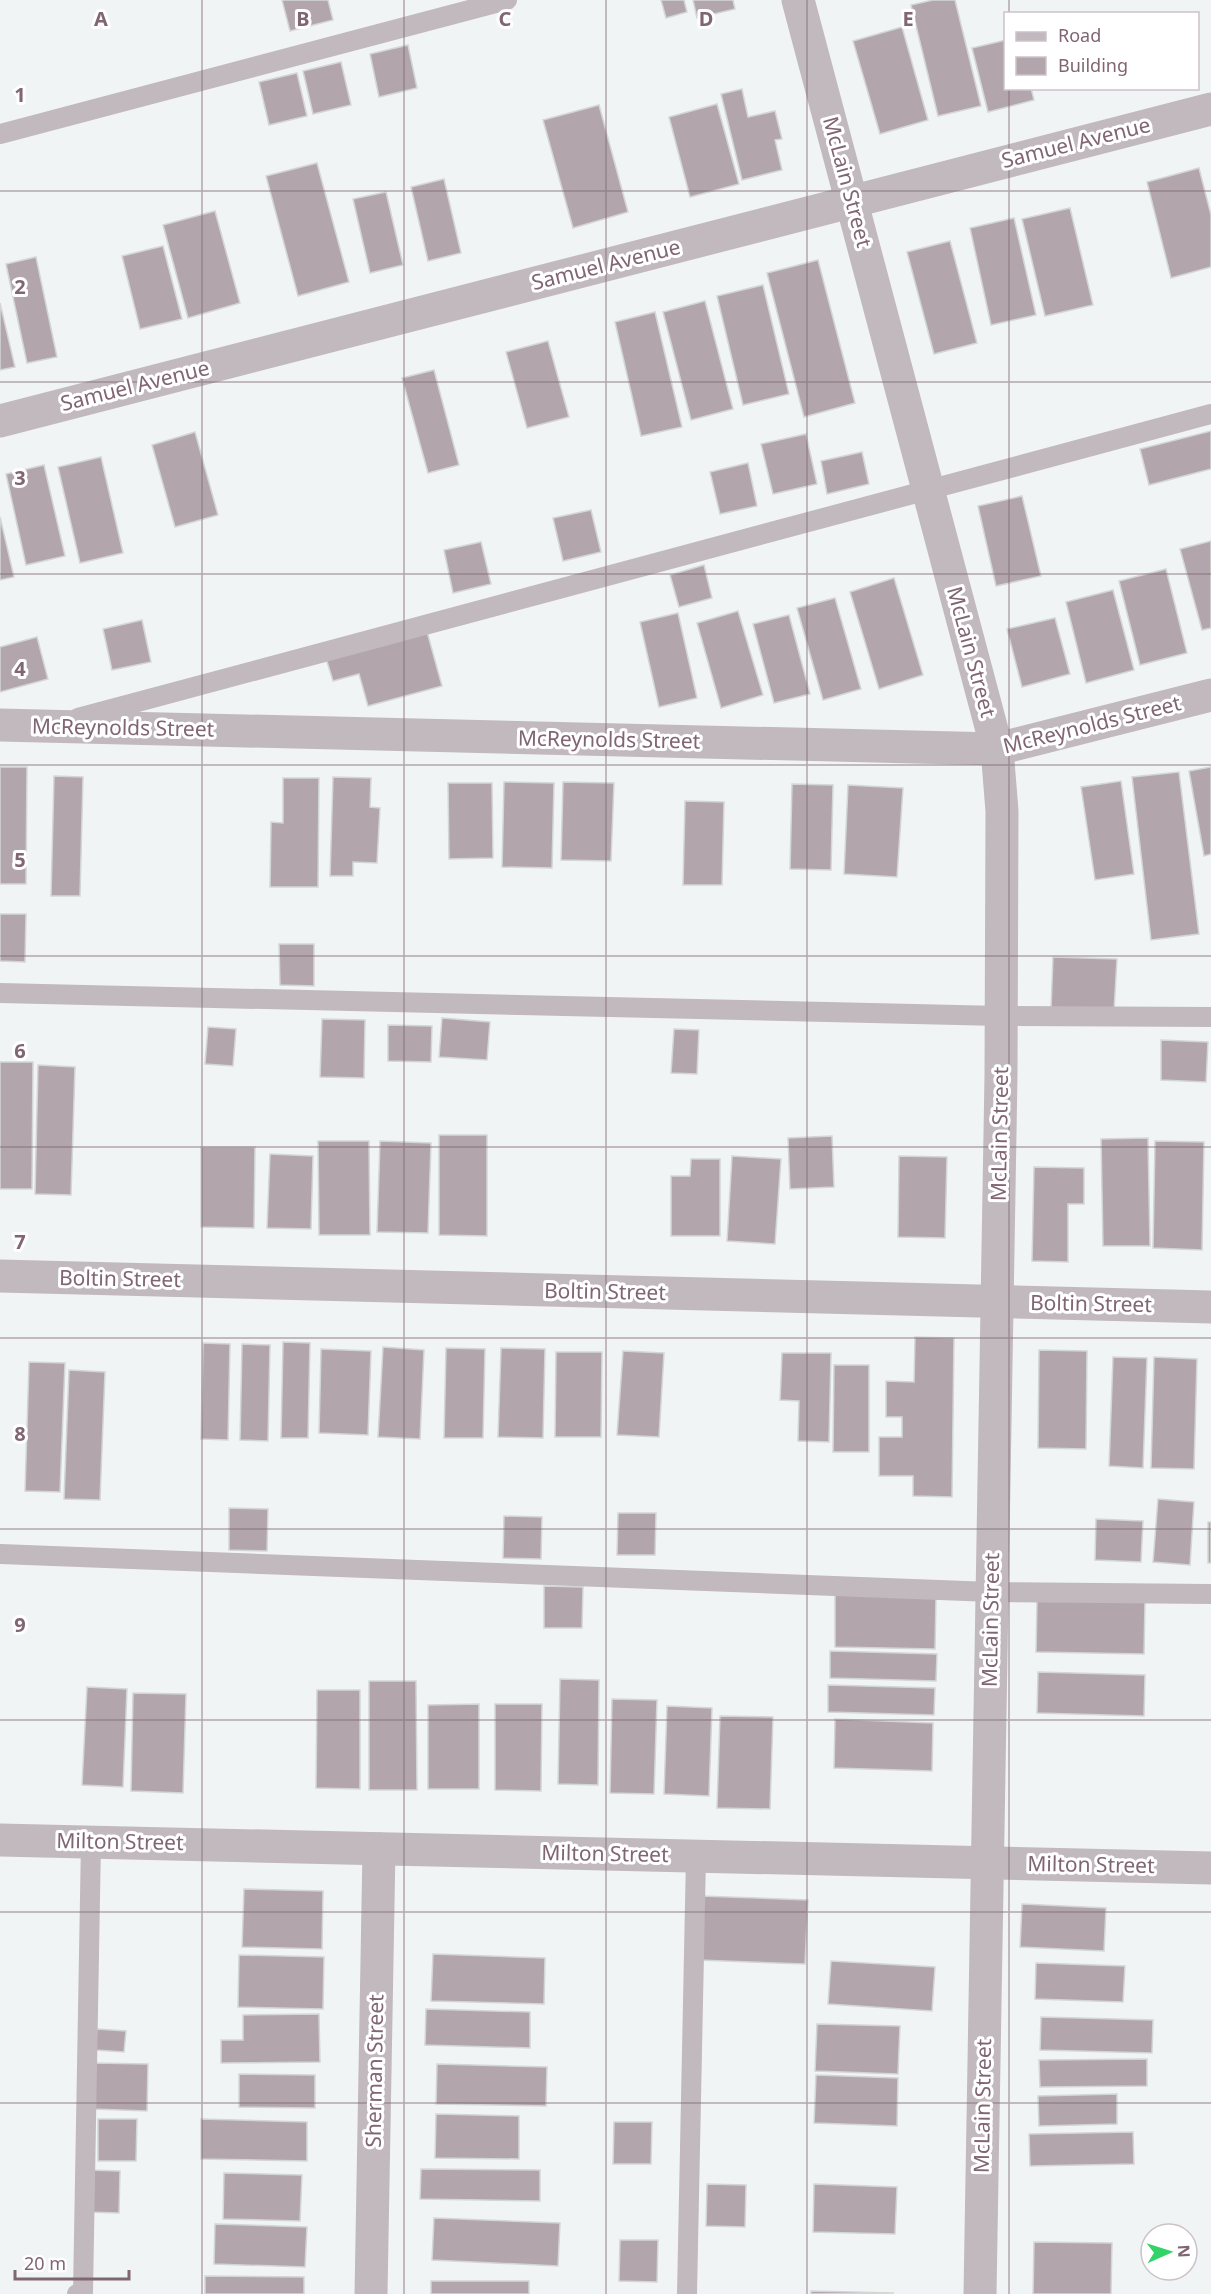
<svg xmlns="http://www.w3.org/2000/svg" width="1211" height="2294" font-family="'Noto Sans',sans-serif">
<rect width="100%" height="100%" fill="#f1f4f5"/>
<g fill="#b2a6ac" stroke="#d4d6d6" stroke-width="1.5">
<path d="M282 0H328L333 20 290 31Z"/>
<path d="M661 0H684L687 12 666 18Z"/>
<path d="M693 0H733L735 9 697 18Z"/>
<path d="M933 0H955L981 106 938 116 911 5Z"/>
<path d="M902 27 928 120 880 134 853 41Z"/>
<path d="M1006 40V88H1031L1034 100 988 112 972 48Z"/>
<path d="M408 45 417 88 379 97 370 54Z"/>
<path d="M341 62 351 105 313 114 303 71Z"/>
<path d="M297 73 307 116 269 125 259 82Z"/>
<path d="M742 89 748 117 775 111 782 139 775 140 782 170 742 180 721 94Z"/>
<path d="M717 104 739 184 690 197 669 117Z"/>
<path d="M599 105 628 212 573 228 543 120Z"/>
<path d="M317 163 349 282 298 296 266 176Z"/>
<path d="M1199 168 1211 215V267L1171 278 1147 182Z"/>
<path d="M444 179 461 253 428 261 411 187Z"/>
<path d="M386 192 403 265 370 273 353 199Z"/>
<path d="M1070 208 1093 305 1045 316 1022 219Z"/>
<path d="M215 211 240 303 188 318 163 225Z"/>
<path d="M1014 218 1036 315 991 325 970 228Z"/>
<path d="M950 241 977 343 934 354 907 252Z"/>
<path d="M163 246 182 319 140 329 122 256Z"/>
<path d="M36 257 57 357 27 363 6 264Z"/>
<path d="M818 260 855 403 804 417 767 273Z"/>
<path d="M763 285 789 394 743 405 717 296Z"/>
<path d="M705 301 733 409 691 420 663 312Z"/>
<path d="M0 303 15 367 0 370Z"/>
<path d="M655 312 682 427 641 436 615 322Z"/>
<path d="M548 341 569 417 527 428 506 352Z"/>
<path d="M434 370 459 465 428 473 402 378Z"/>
<path d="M1211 431V469L1149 485 1140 449Z"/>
<path d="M195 432 218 515 175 527 152 445Z"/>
<path d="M806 434 817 484 773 494 761 444Z"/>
<path d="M862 452 869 484 827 494 821 461Z"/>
<path d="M101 457 123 553 80 563 58 467Z"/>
<path d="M748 463 757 506 720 514 710 472Z"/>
<path d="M44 465 65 556 26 565 6 474Z"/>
<path d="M1022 496 1041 576 996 586 978 506Z"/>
<path d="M591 510 601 552 563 561 553 518Z"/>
<path d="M0 517 14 577 0 580Z"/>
<path d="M1211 541V628L1202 630 1180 549Z"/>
<path d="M481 542 491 584 453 593 444 550Z"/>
<path d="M704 565 712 598 679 607 670 575Z"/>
<path d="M1166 569 1187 653 1140 665 1119 581Z"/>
<path d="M894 578 923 675 879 689 850 592Z"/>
<path d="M1113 590 1134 670 1086 683 1066 602Z"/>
<path d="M835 598 861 689 823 700 797 608Z"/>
<path d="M738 611 763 695 721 708 697 623Z"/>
<path d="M678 613 697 698 659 707 640 622Z"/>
<path d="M789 615 810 694 774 703 753 624Z"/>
<path d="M1055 618 1070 674 1022 687 1007 629Z"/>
<path d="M142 620 151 662 112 670 103 629Z"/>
<path d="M426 628 442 686 368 706 359 674 333 681 325 655Z"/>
<path d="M37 637 48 679 0 692V647Z"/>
<path d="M0 767H27L26 884H0Z"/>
<path d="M1211 767V854L1204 856 1189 771Z"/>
<path d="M1179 772 1199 934 1151 940 1132 777Z"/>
<path d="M54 776 83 777 80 896H51Z"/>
<path d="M333 777 371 778 370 807 380 808 377 863 353 862V876H330Z"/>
<path d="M283 778H319L318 887H270L271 822 283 823Z"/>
<path d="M1121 781 1134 874 1095 880 1081 787Z"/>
<path d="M504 782 554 783 552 868 502 867Z"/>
<path d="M563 782 614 783 611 861 561 860Z"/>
<path d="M448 783H492L493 858 449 859Z"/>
<path d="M792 784 833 785 831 870 790 869Z"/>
<path d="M848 785 903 788 897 877 844 874Z"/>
<path d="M685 801 724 802 722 885H683Z"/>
<path d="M0 914H26L25 962 0 961Z"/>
<path d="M279 944H314V986L280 985Z"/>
<path d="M1053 957 1117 959 1114 1011 1051 1008Z"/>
<path d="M442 1018 490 1022 487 1060 439 1057Z"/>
<path d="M322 1019 365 1020 364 1078 320 1077Z"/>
<path d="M388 1025 432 1026 431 1062 388 1061Z"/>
<path d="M208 1027 236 1029 233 1066 205 1064Z"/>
<path d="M674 1029 699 1030 697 1074 671 1073Z"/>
<path d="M1161 1040 1208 1042 1206 1082 1161 1080Z"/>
<path d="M0 1062H33L32 1189H0Z"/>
<path d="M38 1065 75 1067 71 1195 35 1194Z"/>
<path d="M439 1135H487V1236L439 1235Z"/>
<path d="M832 1136 834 1187 790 1189 788 1138Z"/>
<path d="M1148 1138 1150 1246H1103L1101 1139Z"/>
<path d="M318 1141H369L370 1235H319Z"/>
<path d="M380 1141 431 1143 428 1233 377 1232Z"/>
<path d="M1155 1141 1204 1142 1202 1250 1153 1248Z"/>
<path d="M201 1147H255L254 1228 201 1227Z"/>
<path d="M270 1154 313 1156 311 1229 267 1228Z"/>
<path d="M732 1156 781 1159 775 1244 727 1241Z"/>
<path d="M899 1156 947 1157 945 1238 898 1237Z"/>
<path d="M691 1159H720V1236H671V1176H690Z"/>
<path d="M1034 1167 1084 1168V1204H1068V1262L1032 1261Z"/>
<path d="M915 1337 954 1338 952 1497 913 1496V1476H879V1437H902V1417H886V1381L914 1382Z"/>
<path d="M283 1342 310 1343 308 1438H281Z"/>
<path d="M203 1343 230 1344 228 1440 201 1439Z"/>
<path d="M242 1344 270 1345 268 1441 240 1440Z"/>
<path d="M383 1347 424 1350 420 1439 378 1437Z"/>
<path d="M446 1348 485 1349 483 1438H444Z"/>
<path d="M501 1348 545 1349 543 1438 498 1437Z"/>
<path d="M321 1349 371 1351 368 1435 319 1433Z"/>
<path d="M1039 1350 1087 1351 1086 1449 1038 1448Z"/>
<path d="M623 1351 664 1353 659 1437 617 1435Z"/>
<path d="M556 1352H602L601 1437H555Z"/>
<path d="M782 1353H831L829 1442 798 1441 799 1401 780 1400Z"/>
<path d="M1113 1357 1147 1358 1143 1468 1109 1466Z"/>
<path d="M1154 1357 1197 1359 1194 1469 1151 1468Z"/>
<path d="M29 1362 65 1363 60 1492 25 1491Z"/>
<path d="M834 1365H869V1452H833Z"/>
<path d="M69 1370 105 1372 100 1500 64 1499Z"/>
<path d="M1158 1499 1194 1502 1190 1565 1153 1562Z"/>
<path d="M229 1508 268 1509 267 1551 229 1550Z"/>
<path d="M618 1513H656L655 1555H617Z"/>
<path d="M504 1516 542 1517 541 1559 503 1558Z"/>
<path d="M1096 1519 1143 1521 1141 1562 1095 1560Z"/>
<rect x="1208" y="1522" width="3" height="41"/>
<path d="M544 1586 583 1587 582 1628H544Z"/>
<path d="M835 1595 936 1596 935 1649 835 1647Z"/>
<path d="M1037 1600 1145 1602 1144 1654 1036 1652Z"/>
<path d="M830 1651 937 1654 936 1681 830 1678Z"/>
<path d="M1038 1672 1145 1675 1144 1716 1037 1713Z"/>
<path d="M560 1679 599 1680 598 1785 558 1784Z"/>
<path d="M369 1681H416L417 1790H369Z"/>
<path d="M828 1685 935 1688 934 1715 828 1712Z"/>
<path d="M87 1687 127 1689 123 1787 82 1785Z"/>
<path d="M317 1690H360V1789L316 1788Z"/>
<path d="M133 1693 186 1694 183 1793 131 1791Z"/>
<path d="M612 1699 657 1700 654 1794 610 1793Z"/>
<path d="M479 1704V1789H428V1705Z"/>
<path d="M495 1704H542L541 1791 495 1790Z"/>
<path d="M667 1706 712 1708 709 1796 664 1794Z"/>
<path d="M720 1716 773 1717 770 1809 717 1808Z"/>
<path d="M835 1719 933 1723 932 1771 834 1768Z"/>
<path d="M244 1889 323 1891 322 1949 242 1947Z"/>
<path d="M701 1896 808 1900 805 1964 698 1960Z"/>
<path d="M1022 1904 1106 1908 1104 1951 1020 1947Z"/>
<path d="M433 1954 545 1958 544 2004 431 2001Z"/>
<path d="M239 1955 324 1957 323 2009 238 2007Z"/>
<path d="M831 1961 935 1967 932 2011 828 2004Z"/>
<path d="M1036 1963 1125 1966 1123 2002 1035 1999Z"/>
<path d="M426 2009 530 2012V2048L425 2045Z"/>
<path d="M319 2014 320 2062 221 2063V2040H243V2015Z"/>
<path d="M1041 2017 1153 2020 1152 2053 1040 2050Z"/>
<path d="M817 2024 900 2026 898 2074 815 2071Z"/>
<path d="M97 2029 126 2031 124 2052 95 2050Z"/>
<path d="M1147 2059V2086L1040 2087 1039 2060Z"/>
<path d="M94 2063 148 2064 147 2111 93 2109Z"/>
<path d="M437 2064 547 2067 546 2106 436 2104Z"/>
<path d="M239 2074 315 2075V2108L239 2107Z"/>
<path d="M816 2075 898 2078 897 2126 814 2123Z"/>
<path d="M1117 2094V2124L1039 2126 1038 2096Z"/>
<path d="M436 2114 519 2116V2159L435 2158Z"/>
<path d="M98 2119H137L136 2161H98Z"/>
<path d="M201 2119 307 2122V2161L201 2159Z"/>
<path d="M614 2122H652L651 2164H613Z"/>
<path d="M1133 2132 1134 2164 1030 2166 1029 2134Z"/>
<path d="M421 2169 540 2170V2201L420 2199Z"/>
<path d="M88 2170 120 2171 119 2213 87 2212Z"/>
<path d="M224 2173 302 2175 300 2221 223 2219Z"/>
<path d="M707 2184 746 2185 745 2227 706 2226Z"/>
<path d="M814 2184 897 2187 895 2234 813 2232Z"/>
<path d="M434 2218 560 2223 558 2266 432 2260Z"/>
<path d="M215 2224 307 2227 305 2267 214 2264Z"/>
<path d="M620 2240H658L657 2282 619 2281Z"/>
<path d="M1034 2242 1112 2243 1111 2294H1033Z"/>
<path d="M205 2276 304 2277V2294H205Z"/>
<rect x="431" y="2281" width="98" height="13"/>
<path d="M811 2291 894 2293 811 2294Z"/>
</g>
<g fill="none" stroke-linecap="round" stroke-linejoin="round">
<g stroke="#c1b9bd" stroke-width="20">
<path d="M0 134 507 0"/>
<path d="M78 718 1211 414"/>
<path d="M0 993 1001 1016 1211 1017"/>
<path d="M0 1554 992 1592 1211 1594"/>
<path d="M77 2294 83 2292 91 1841"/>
<path d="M687 2294 696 1856"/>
</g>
<g stroke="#c1b9bd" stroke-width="33">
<path d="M798 0 997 749 1002 811 1001 1075 980 2294"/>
<path d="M0 421 1211 109"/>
<path d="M0 725 997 749 1211 695"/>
<path d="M0 1276 1211 1307"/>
<path d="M0 1840 1211 1868"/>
<path d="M371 2294 379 1849"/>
</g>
</g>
<path fill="none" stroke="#806672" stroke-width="1.5" stroke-opacity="0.55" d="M202 0V2294M404 0V2294M606 0V2294M807 0V2294M1009 0V14M1009 88V2294M0 191H1211M0 382H1211M0 574H1211M0 765H1211M0 956H1211M0 1147H1211M0 1338H1211M0 1529H1211M0 1720H1211M0 1912H1211M0 2103H1211"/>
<g text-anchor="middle" stroke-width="6" stroke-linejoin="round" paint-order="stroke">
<g font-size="21" fill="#806672" stroke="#fff">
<text transform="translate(1076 143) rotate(-14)" y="7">Samuel Avenue</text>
<text transform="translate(847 182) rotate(75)" y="7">McLain Street</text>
<text transform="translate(606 265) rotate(-14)" y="7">Samuel Avenue</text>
<text transform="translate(135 386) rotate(-14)" y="7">Samuel Avenue</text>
<text transform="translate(971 652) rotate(75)" y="7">McLain Street</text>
<text transform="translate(1092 725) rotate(-14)" y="7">McReynolds Street</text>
<text transform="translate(123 728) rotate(1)" y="7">McReynolds Street</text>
<text transform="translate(609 740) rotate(1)" y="7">McReynolds Street</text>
<text transform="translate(1000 1134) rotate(-89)" y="7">McLain Street</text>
<text transform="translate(120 1279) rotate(1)" y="7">Boltin Street</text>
<text transform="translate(605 1292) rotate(1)" y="7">Boltin Street</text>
<text transform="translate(1091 1304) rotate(1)" y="7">Boltin Street</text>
<text transform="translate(991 1620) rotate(-89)" y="7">McLain Street</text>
<text transform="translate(120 1842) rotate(1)" y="7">Milton Street</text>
<text transform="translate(605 1854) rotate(1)" y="7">Milton Street</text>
<text transform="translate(1091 1865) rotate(1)" y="7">Milton Street</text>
<text transform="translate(375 2071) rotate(-89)" y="7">Sherman Street</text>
<text transform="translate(983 2106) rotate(-89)" y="7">McLain Street</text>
</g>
</g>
<g font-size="20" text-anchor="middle" font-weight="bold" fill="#806672" stroke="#fff" stroke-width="6" stroke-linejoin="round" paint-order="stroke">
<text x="101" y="26">A</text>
<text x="303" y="26">B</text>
<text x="505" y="26">C</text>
<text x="706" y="26">D</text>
<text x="908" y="26">E</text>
<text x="20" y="102">1</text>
<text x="20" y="294">2</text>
<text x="20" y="485">3</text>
<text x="20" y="676">4</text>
<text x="20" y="867">5</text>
<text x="20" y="1058">6</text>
<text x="20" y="1249">7</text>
<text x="20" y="1441">8</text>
<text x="20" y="1632">9</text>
</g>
<rect x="1004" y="12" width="195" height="78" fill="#ffffff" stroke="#ccc2c7" stroke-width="1.5"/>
<rect x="1016" y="32" width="30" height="9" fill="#c1b9bd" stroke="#ccc2c7" stroke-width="1.5"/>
<text x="1058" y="42" font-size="18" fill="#806672">Road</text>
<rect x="1016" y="57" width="30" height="18" fill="#b2a6ac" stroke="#ccc2c7" stroke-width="1.5"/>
<text x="1058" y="72" font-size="18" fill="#806672">Building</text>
<g transform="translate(1169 2252) rotate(87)"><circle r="28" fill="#ffffff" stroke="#ccc2c7" stroke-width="1.5"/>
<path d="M0-4.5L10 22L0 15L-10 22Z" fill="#33d367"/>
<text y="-9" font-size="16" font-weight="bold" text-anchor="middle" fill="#806672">N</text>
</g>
<path d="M15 2270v9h114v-9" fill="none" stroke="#806672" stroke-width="3"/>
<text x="24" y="2270" font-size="18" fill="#806672" stroke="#ffffff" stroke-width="4.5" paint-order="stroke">20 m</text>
</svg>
